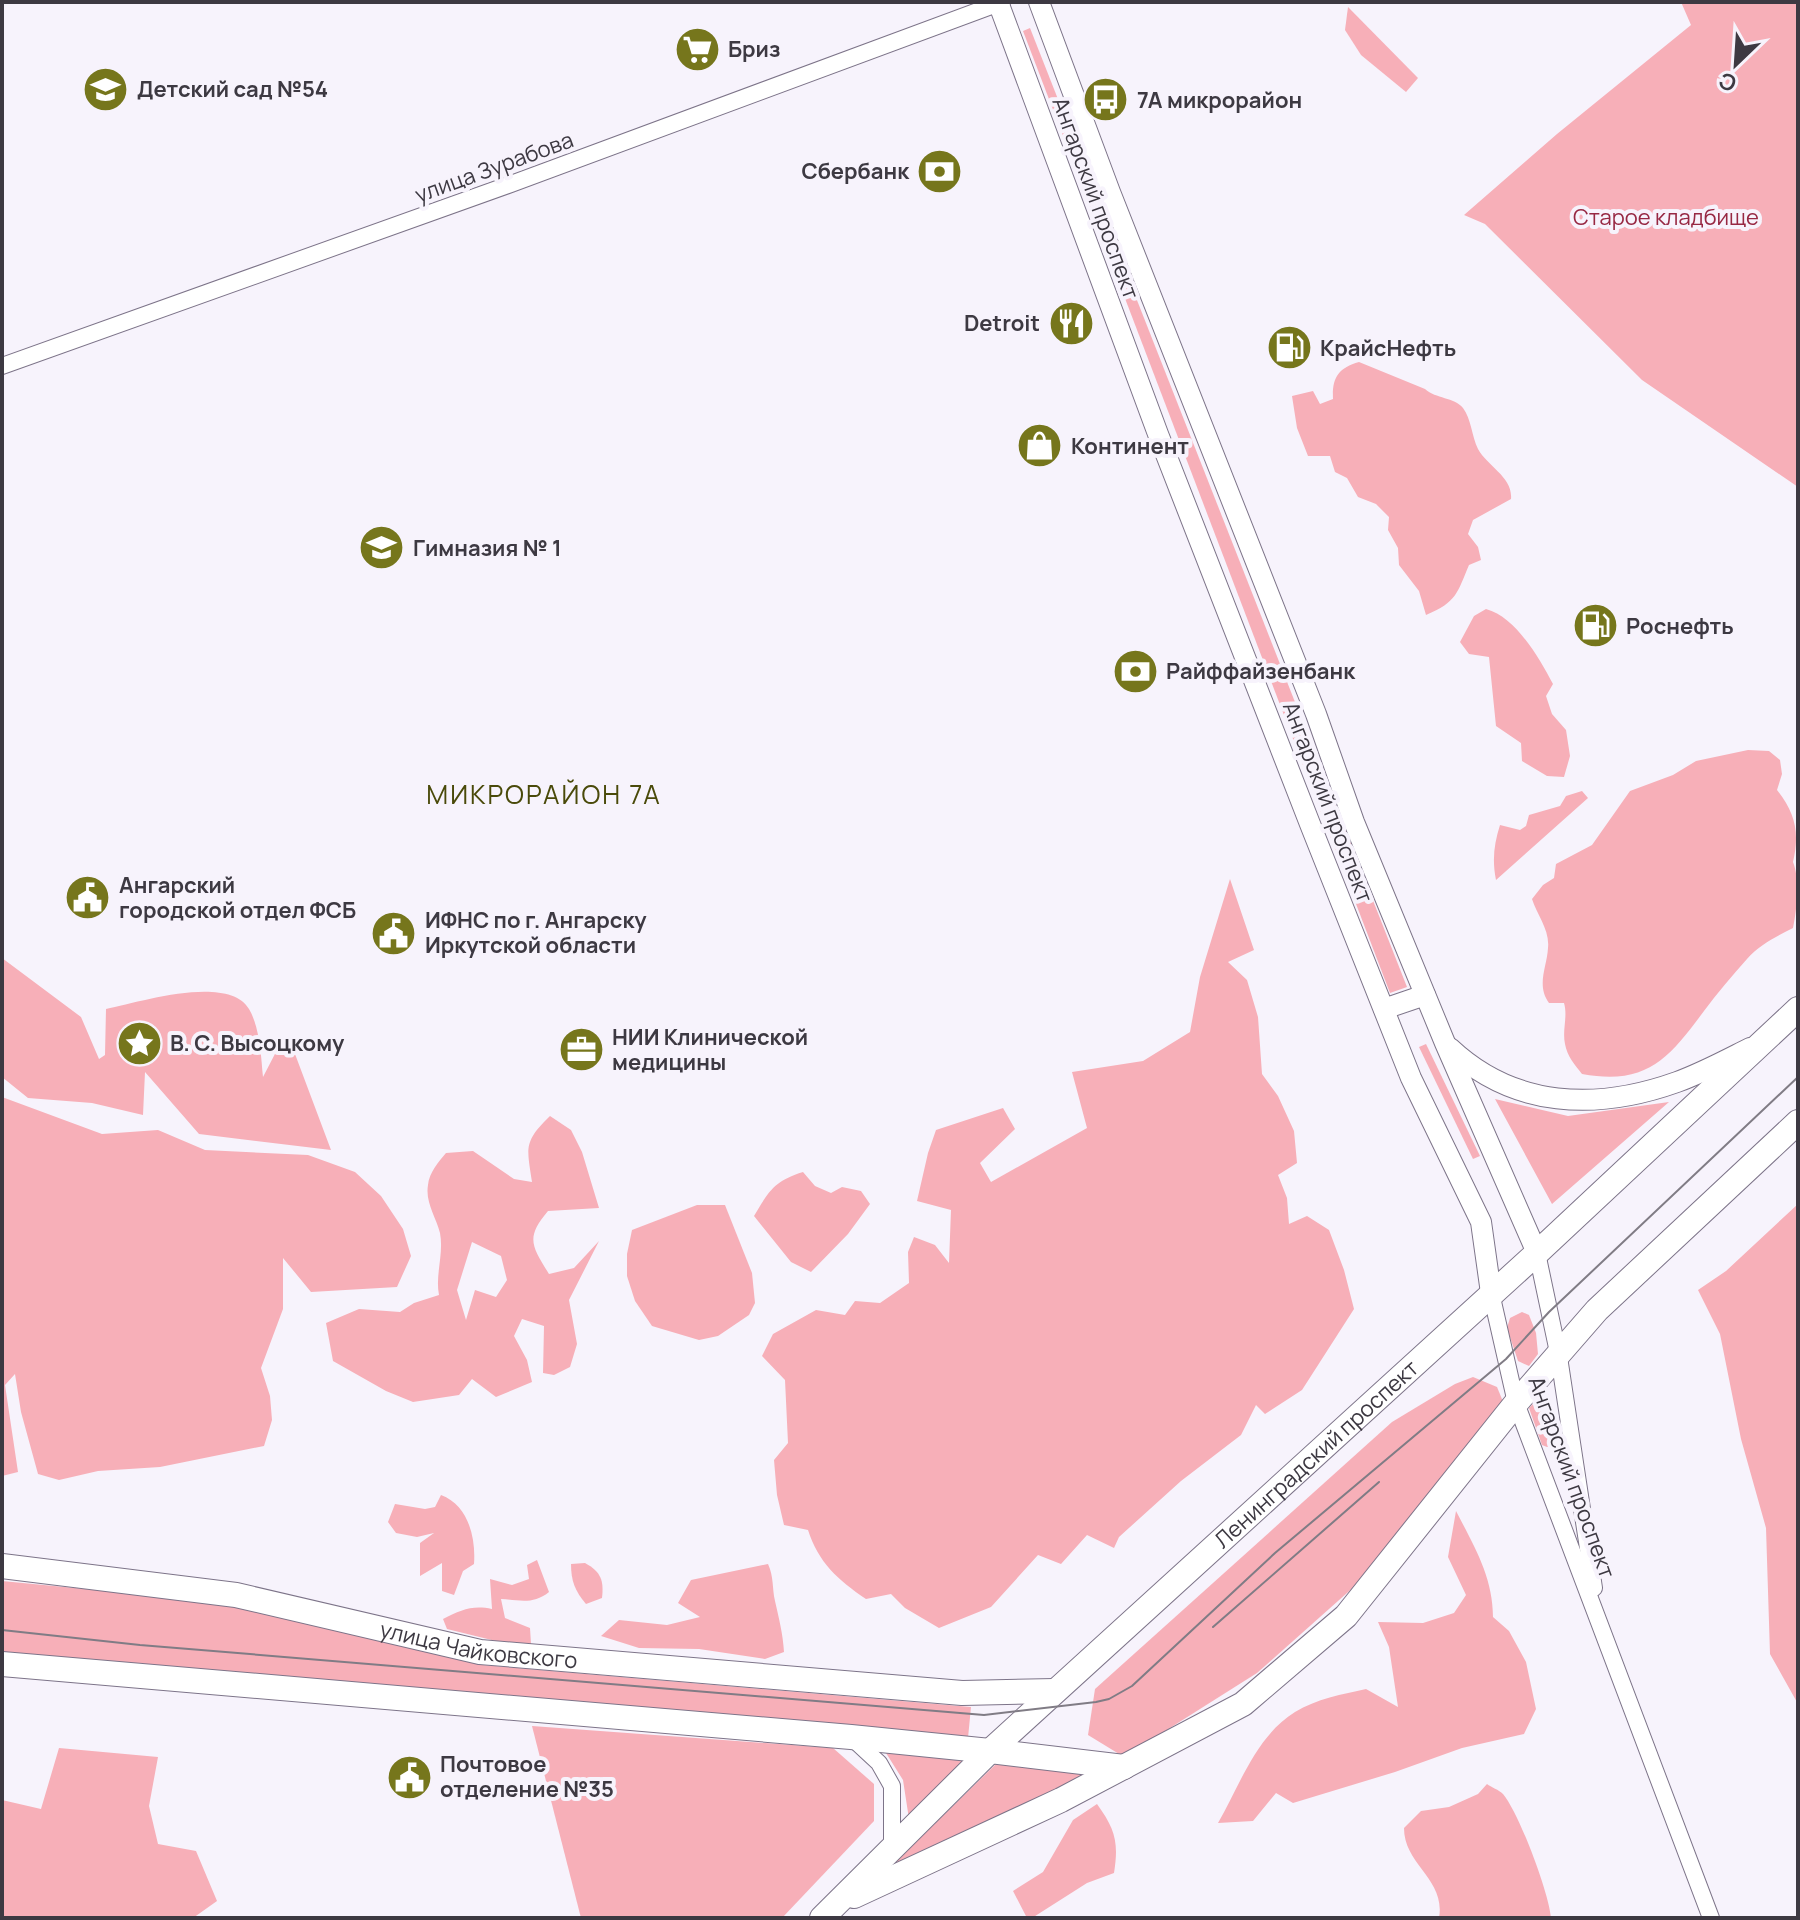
<svg xmlns="http://www.w3.org/2000/svg" width="1800" height="1920" font-family="Manrope,sans-serif">
<rect width="100%" height="100%" fill="#f7f3fc"/>
<g fill="#f7afb8" fill-rule="evenodd">
<path d="M1681 2H1798V487L1642 380 1485 224 1464 215 1557 134 1691 25Z"/>
<path d="M1348 7 1418 78 1406 92 1361 55 1345 30Z"/>
<path d="M1030 28 1407 987 1390 993 1023 31Z"/>
<path d="M1359 362 1425 389C1436 399 1454 397 1463 408 1471 418 1472 437 1478 449 1488 467 1513 477 1511 499L1473 520 1468 534 1478 547 1481 560 1469 565C1457 593 1457 602 1426 615L1419 591 1399 565 1398 548 1388 530 1389 517 1376 504 1358 497 1347 478 1335 472 1330 456H1308L1297 428 1292 396 1313 391 1320 404 1333 399C1332 378 1338 368 1359 362Z"/>
<path d="M1486 609C1516 617 1539 658 1553 684L1546 696 1552 714 1566 730 1570 756 1564 777 1547 776 1522 761 1521 743 1496 726 1489 657 1469 654 1460 642 1474 616Z"/>
<path d="M1748 750 1769 751 1780 760 1782 774 1777 790C1795 813 1800 832 1793 862 1800 879 1797 909 1793 928 1777 936 1759 945 1747 959 1732 976 1717 993 1704 1011 1669 1058 1647 1086 1582 1074 1575 1065 1567 1056 1565 1044 1562 1030 1568 1017 1564 1003H1549C1536 985 1547 967 1548 948 1550 930 1537 915 1532 899L1543 885 1554 878 1556 864 1592 845 1630 791 1673 775 1696 761Z"/>
<path d="M1582 791 1588 798 1496 880C1492 860 1494 844 1500 825L1520 830 1526 826 1529 815 1560 806 1566 796Z"/>
<path d="M1230 879 1254 950 1228 962 1247 980 1258 1017 1262 1074 1278 1096 1294 1131 1297 1163 1278 1175 1287 1198 1289 1224 1307 1216 1329 1230 1344 1270 1354 1309 1302 1390 1265 1414 1256 1405 1241 1435 1181 1481 1119 1537 1114 1548 1087 1535 1061 1564 1038 1555 991 1607 939 1628 905 1608 891 1594 866 1599C838 1580 818 1562 808 1530L784 1525 777 1495 774 1460 788 1443 785 1380 762 1356 773 1334 816 1310 845 1315 855 1301 880 1303 909 1283 908 1252 914 1237 935 1245 949 1263 951 1210 917 1201 928 1153 936 1130 1003 1108 1015 1129 980 1163 991 1182 1087 1128 1072 1072 1143 1061 1190 1032 1200 977Z"/>
<path d="M2 958 81 1017 99 1059 105 1055 106 1009C140 1002 228 974 249 1009 260 1028 261 1056 263 1077L277 1050 295 1054 331 1150 199 1134 145 1072 143 1115 92 1103 28 1098 2 1077Z"/>
<path d="M1426 1044 1480 1156 1473 1159 1419 1047Z"/>
<path d="M2 1097 102 1134 158 1130 205 1150 308 1155 355 1172 381 1196 403 1229 411 1256 397 1287 311 1292 283 1258V1309L261 1368 270 1396 272 1420 264 1446 160 1467 98 1471 59 1480 38 1474 21 1412 15 1374 5 1385 18 1472 2 1476Z"/>
<path d="M1495 1099 1568 1116 1669 1102 1552 1204Z"/>
<path d="M550 1116 571 1130 582 1152 599 1208 548 1211C525 1238 532 1246 549 1274L574 1268 599 1241 569 1300 577 1344 570 1367 554 1375 543 1373 544 1326 522 1319 514 1336 527 1360 532 1382 496 1397 472 1379 459 1395 413 1402 386 1391 333 1361 326 1323 359 1309 400 1312 414 1303 439 1295C435 1275 444 1254 440 1233 436 1217 425 1202 428 1185 429 1173 439 1161 446 1153L473 1151 514 1179 532 1182C527 1148 523 1142 550 1116ZM472 1242 501 1256 507 1280 496 1297 475 1290 466 1320 457 1290Z"/>
<path d="M803 1172 815 1186 831 1193 842 1187 861 1191 870 1204 848 1234 811 1272 791 1262 754 1216C769 1191 774 1181 803 1172Z"/>
<path d="M1798 1204V1704L1770 1654 1766 1528 1741 1439 1720 1334 1698 1290 1726 1271Z"/>
<path d="M697 1205H725L752 1273 755 1303 749 1315 718 1336 699 1340 652 1326 635 1301 627 1276V1254L632 1230Z"/>
<path d="M1522 1312 1529 1315 1536 1333 1538 1354 1529 1366 1518 1361 1507 1328 1510 1318Z"/>
<path d="M1473 1377 1497 1387 1504 1404 1356 1585 1257 1673 1124 1757 1088 1735 1095 1689 1392 1422 1455 1384Z"/>
<path d="M1548 1389 1555 1438 1553 1445 1547 1447 1542 1445 1529 1408Z"/>
<path d="M441 1495C468 1505 476 1537 474 1564L463 1571 454 1595 442 1591V1563L420 1576V1543L434 1533 417 1537 396 1533 388 1522 395 1504 425 1509 435 1507Z"/>
<path d="M1456 1511C1474 1546 1493 1577 1493 1617L1509 1631 1526 1662 1536 1709 1524 1734 1462 1748 1395 1772 1293 1803 1276 1793 1253 1821 1218 1823C1240 1785 1256 1736 1295 1712 1316 1699 1343 1694 1366 1689L1398 1707 1389 1647 1378 1622 1423 1623 1454 1613 1466 1595 1448 1557Z"/>
<path d="M537 1560 549 1592C533 1605 519 1600 501 1599L505 1618 530 1628 531 1644 512 1645 447 1629 443 1619C461 1610 472 1605 492 1609L490 1579 512 1585 529 1579 527 1565Z"/>
<path d="M585 1563C601 1572 604 1580 602 1598L586 1604C575 1591 571 1581 571 1564Z"/>
<path d="M768 1564C774 1577 772 1588 775 1601 779 1619 783 1634 784 1652L765 1659 699 1649 639 1648 601 1636 619 1620 667 1625 700 1617 678 1603 691 1580Z"/>
<path d="M2 1581 179 1598 318 1617 483 1665 971 1707 968 1738 2 1654Z"/>
<path d="M532 1726 833 1748 874 1784V1821L782 1918H581Z"/>
<path d="M59 1748 158 1757 149 1806 158 1844 196 1851 217 1901 193 1918H2V1800L41 1809Z"/>
<path d="M886 1753 964 1759 909 1819 903 1780Z"/>
<path d="M996 1764 1091 1774 889 1868Z"/>
<path d="M1487 1784C1491 1787 1499 1790 1503 1794 1519 1813 1549 1893 1551 1918H1439C1446 1879 1404 1865 1404 1828L1421 1811 1449 1807 1478 1794Z"/>
<path d="M1097 1804C1115 1829 1119 1842 1114 1873L1087 1883 1032 1918H1027L1013 1891 1043 1872 1073 1820Z"/>
</g>
<g fill="none" stroke-linecap="round" stroke-linejoin="round">
<defs>
<g id="minor">
<path d="M2 366 511 184 1002 2"/>
<path d="M1537 1253 1559 1357 1594 1588"/>
<path d="M1491 1293 1516 1403 1711 1918"/>
<path d="M851 1737 879 1763 892 1786V1850"/>
</g>
<g id="tertiary">
<path d="M998 2 1158 434 1310 824 1411 1078 1481 1222 1491 1293"/>
<path d="M1039 2 1110 192 1316 714 1354 822 1445 1043 1537 1253"/>
<path d="M1384 1009 1425 995"/>
<path d="M1450 1048C1514 1108 1596 1111 1677 1082 1702 1073 1726 1060 1750 1048"/>
</g>
<g id="secondary">
<path id="s1" d="M2 1566 236 1595 480 1652 962 1693 1055 1691"/>
<path d="M2 1664 851 1737 990 1751 1124 1767"/>
<path d="M854 1896 1061 1800 1243 1704 1346 1616 1516 1403 1597 1310 1798 1122"/>
<path id="s2" d="M822 1918 990 1751 1537 1253 1798 1009"/>
</g>
</defs>
<use href="#minor" stroke="#7d7489" stroke-width="18"/>
<use href="#tertiary" stroke="#7d7489" stroke-width="22"/>
<use href="#secondary" stroke="#7d7489" stroke-width="26"/>
<use href="#minor" stroke="#fff" stroke-width="16"/>
<use href="#tertiary" stroke="#fff" stroke-width="20"/>
<use href="#secondary" stroke="#fff" stroke-width="24"/>
<g stroke="#807c85" stroke-width="2">
<path d="M1213 1627 1379 1482"/>
<path d="M2 1630 140 1645 984 1715 1096 1702 1109 1699 1132 1686 1275 1553 1506 1359 1549 1312 1798 1077"/>
</g>
</g>
<defs>
<symbol id="supermarket-disc" viewBox="-11 -11 22 22"><circle r="9.5" fill="#76761c" stroke="#f7f3fc"/><path d="M-6-5.5h2.5l.6 2H6L4.5 2H-2.5L-4.4-4H-6ZM-1.5 3.2a1.3 1.3 0 1 0 .1 0ZM3 3.2a1.3 1.3 0 1 0 .1 0Z" fill="#fff"/></symbol>
<symbol id="school-disc" viewBox="-11 -11 22 22"><circle r="9.5" fill="#76761c" stroke="#f7f3fc"/><path d="M0-5L7-2L0 1L-7-2ZM-4 1L0 2.5L4 1V4Q0 6-4 4Z" fill="#fff"/></symbol>
<symbol id="bus-disc" viewBox="-11 -11 22 22"><circle r="9.5" fill="#76761c" stroke="#f7f3fc"/><path d="M-5-6H5V4H4V6H2V4H-2V6H-4V4H-5ZM-3.5-4V0h7V-4ZM-3.5 1.2v1.5H-2V1.2ZM2 1.2v1.5H3.5V1.2Z" fill="#fff"/></symbol>
<symbol id="bank-disc" viewBox="-11 -11 22 22"><circle r="9.5" fill="#76761c" stroke="#f7f3fc"/><path d="M-6-4H6V4H-6ZM0-2.3a2.3 2.3 0 1 0 0 4.6a2.3 2.3 0 1 0 0-4.6Z" fill="#fff"/></symbol>
<symbol id="restaurant-disc" viewBox="-11 -11 22 22"><circle r="9.5" fill="#76761c" stroke="#f7f3fc"/><path d="M-5-6h1v4h1v-4h1v4h1v-4h1v5L-1.5 .5V6h-2V.5L-5-1ZM5-6V6H3V1.5H1.5Q1.5-4 5-6Z" fill="#fff"/></symbol>
<symbol id="fuel-disc" viewBox="-11 -11 22 22"><circle r="9.5" fill="#76761c" stroke="#f7f3fc"/><path d="M-5.5-6h7V0h2V4h1.3V-2.5L3-4.5l.8-.8L6-3V5H2.5V1h-1V6h-7ZM-4.2-4.7v3.2H.2V-4.7Z" fill="#fff"/></symbol>
<symbol id="shop-disc" viewBox="-11 -11 22 22"><circle r="9.5" fill="#76761c" stroke="#f7f3fc"/><path d="M-5-2.5h2.3a2.7 3.5 0 0 1 5.4 0H5L5.5 6h-11ZM-1.5-2.5h3a1.5 2.3 0 0 0-3 0Z" fill="#fff"/></symbol>
<symbol id="civic-disc" viewBox="-11 -11 22 22"><circle r="9.5" fill="#76761c" stroke="#f7f3fc"/><path d="M-.6-6.5H3V-4.5H.6V-3L4-1V1h2V6H-6V1h2V-1L-.6-3ZM-1.2 2.5V6h2.4V2.5Z" fill="#fff"/></symbol>
<symbol id="sight-disc" viewBox="-11 -11 22 22"><circle r="9.5" fill="#76761c" stroke="#f7f3fc"/><path d="M0-6L1.8-2.2L6-1.7L2.9 1.2L3.7 5.4L0 3.3L-3.7 5.4L-2.9 1.2L-6-1.7L-1.8-2.2Z" fill="#fff"/></symbol>
<symbol id="office-disc" viewBox="-11 -11 22 22"><circle r="9.5" fill="#76761c" stroke="#f7f3fc"/><path d="M-6-3h4V-5.5h4V-3h4V5H-6ZM-1-4.5V-3h2v-1.5ZM-6 0V1H6V0Z" fill="#fff"/></symbol>
</defs>
<g fill-rule="evenodd">
<use href="#supermarket-disc" x="672" y="24" width="51" height="51"/>
<use href="#school-disc" x="80" y="64" width="51" height="51"/>
<use href="#bus-disc" x="1080" y="74" width="51" height="51"/>
<use href="#bank-disc" x="914" y="146" width="51" height="51"/>
<use href="#restaurant-disc" x="1046" y="298" width="51" height="51"/>
<use href="#fuel-disc" x="1264" y="322" width="51" height="51"/>
<use href="#shop-disc" x="1014" y="420" width="51" height="51"/>
<use href="#school-disc" x="356" y="522" width="51" height="51"/>
<use href="#fuel-disc" x="1570" y="600" width="51" height="51"/>
<use href="#bank-disc" x="1110" y="646" width="51" height="51"/>
<use href="#civic-disc" x="62" y="872" width="51" height="51"/>
<use href="#civic-disc" x="368" y="908" width="51" height="51"/>
<use href="#sight-disc" x="114" y="1018" width="51" height="51"/>
<use href="#office-disc" x="556" y="1024" width="51" height="51"/>
<use href="#civic-disc" x="384" y="1752" width="51" height="51"/>
</g>
<g text-anchor="middle" stroke-width="8" stroke-linejoin="round" paint-order="stroke">
<g font-size="22" font-weight="bold" fill="#3d3942" stroke="#f7f3fc" text-anchor="start">
<text x="728" y="57">Бриз</text>
<text x="137" y="97">Детский сад №54</text>
<text x="1137" y="108">7А микрорайон</text>
<text x="909" y="179" text-anchor="end">Сбербанк</text>
<text x="1040" y="331" text-anchor="end">Detroit</text>
<text x="1320" y="356">КрайсНефть</text>
<text x="1071" y="454">Континент</text>
<text x="413" y="556">Гимназия № 1</text>
<text x="1626" y="634">Роснефть</text>
<text x="1166" y="679">Райффайзенбанк</text>
<text x="119" y="893">Ангарский<tspan x="119" dy="25">городской отдел ФСБ</tspan></text>
<text x="425" y="928">ИФНС по г. Ангарску<tspan x="425" dy="25">Иркутской области</tspan></text>
<text x="612" y="1045">НИИ Клинической<tspan x="612" dy="25">медицины</tspan></text>
<text x="170" y="1051">В. С. Высоцкому</text>
<text x="440" y="1772">Почтовое<tspan x="440" dy="25">отделение №35</tspan></text>
</g>
<g font-size="22" fill="#3d3942" stroke="#f7f3fc">
<text transform="translate(494 167) rotate(-20)" y="8">улица Зурабова</text>
<text transform="translate(1096 198) rotate(70)" y="8">Ангарский проспект</text>
<text transform="translate(1328 802) rotate(69)" y="8">Ангарский проспект</text>
<text dy="8" stroke="none"><textPath href="#s2" startOffset="678">Ленинградский проспект</textPath></text>
<text transform="translate(1572 1477) rotate(70)" y="8">Ангарский проспект</text>
<text dy="8" stroke="none"><textPath href="#s1" startOffset="484">улица Чайковского</textPath></text>
</g>
<g font-size="22" fill="#972843" stroke="#f7f3fc">
<text x="1666" y="225">Старое кладбище</text>
</g>
<g font-size="26" letter-spacing="2" fill="#4a4a0a" stroke="#f7f3fc">
<text x="544" y="804">МИКРОРАЙОН 7А</text>
</g>
</g>
<rect width="1800" height="1920" fill="none" stroke="#3d3942" stroke-width="8"/>
<g transform="translate(1736 64) rotate(205)" stroke="#f7f3fc" stroke-width="6" paint-order="stroke">
<path d="M0-6L14 30L0 20L-14 30Z" fill="#3d3942"/>
<text y="-12" font-size="22" font-weight="bold" text-anchor="middle" fill="#3d3942">С</text>
</g>
</svg>
